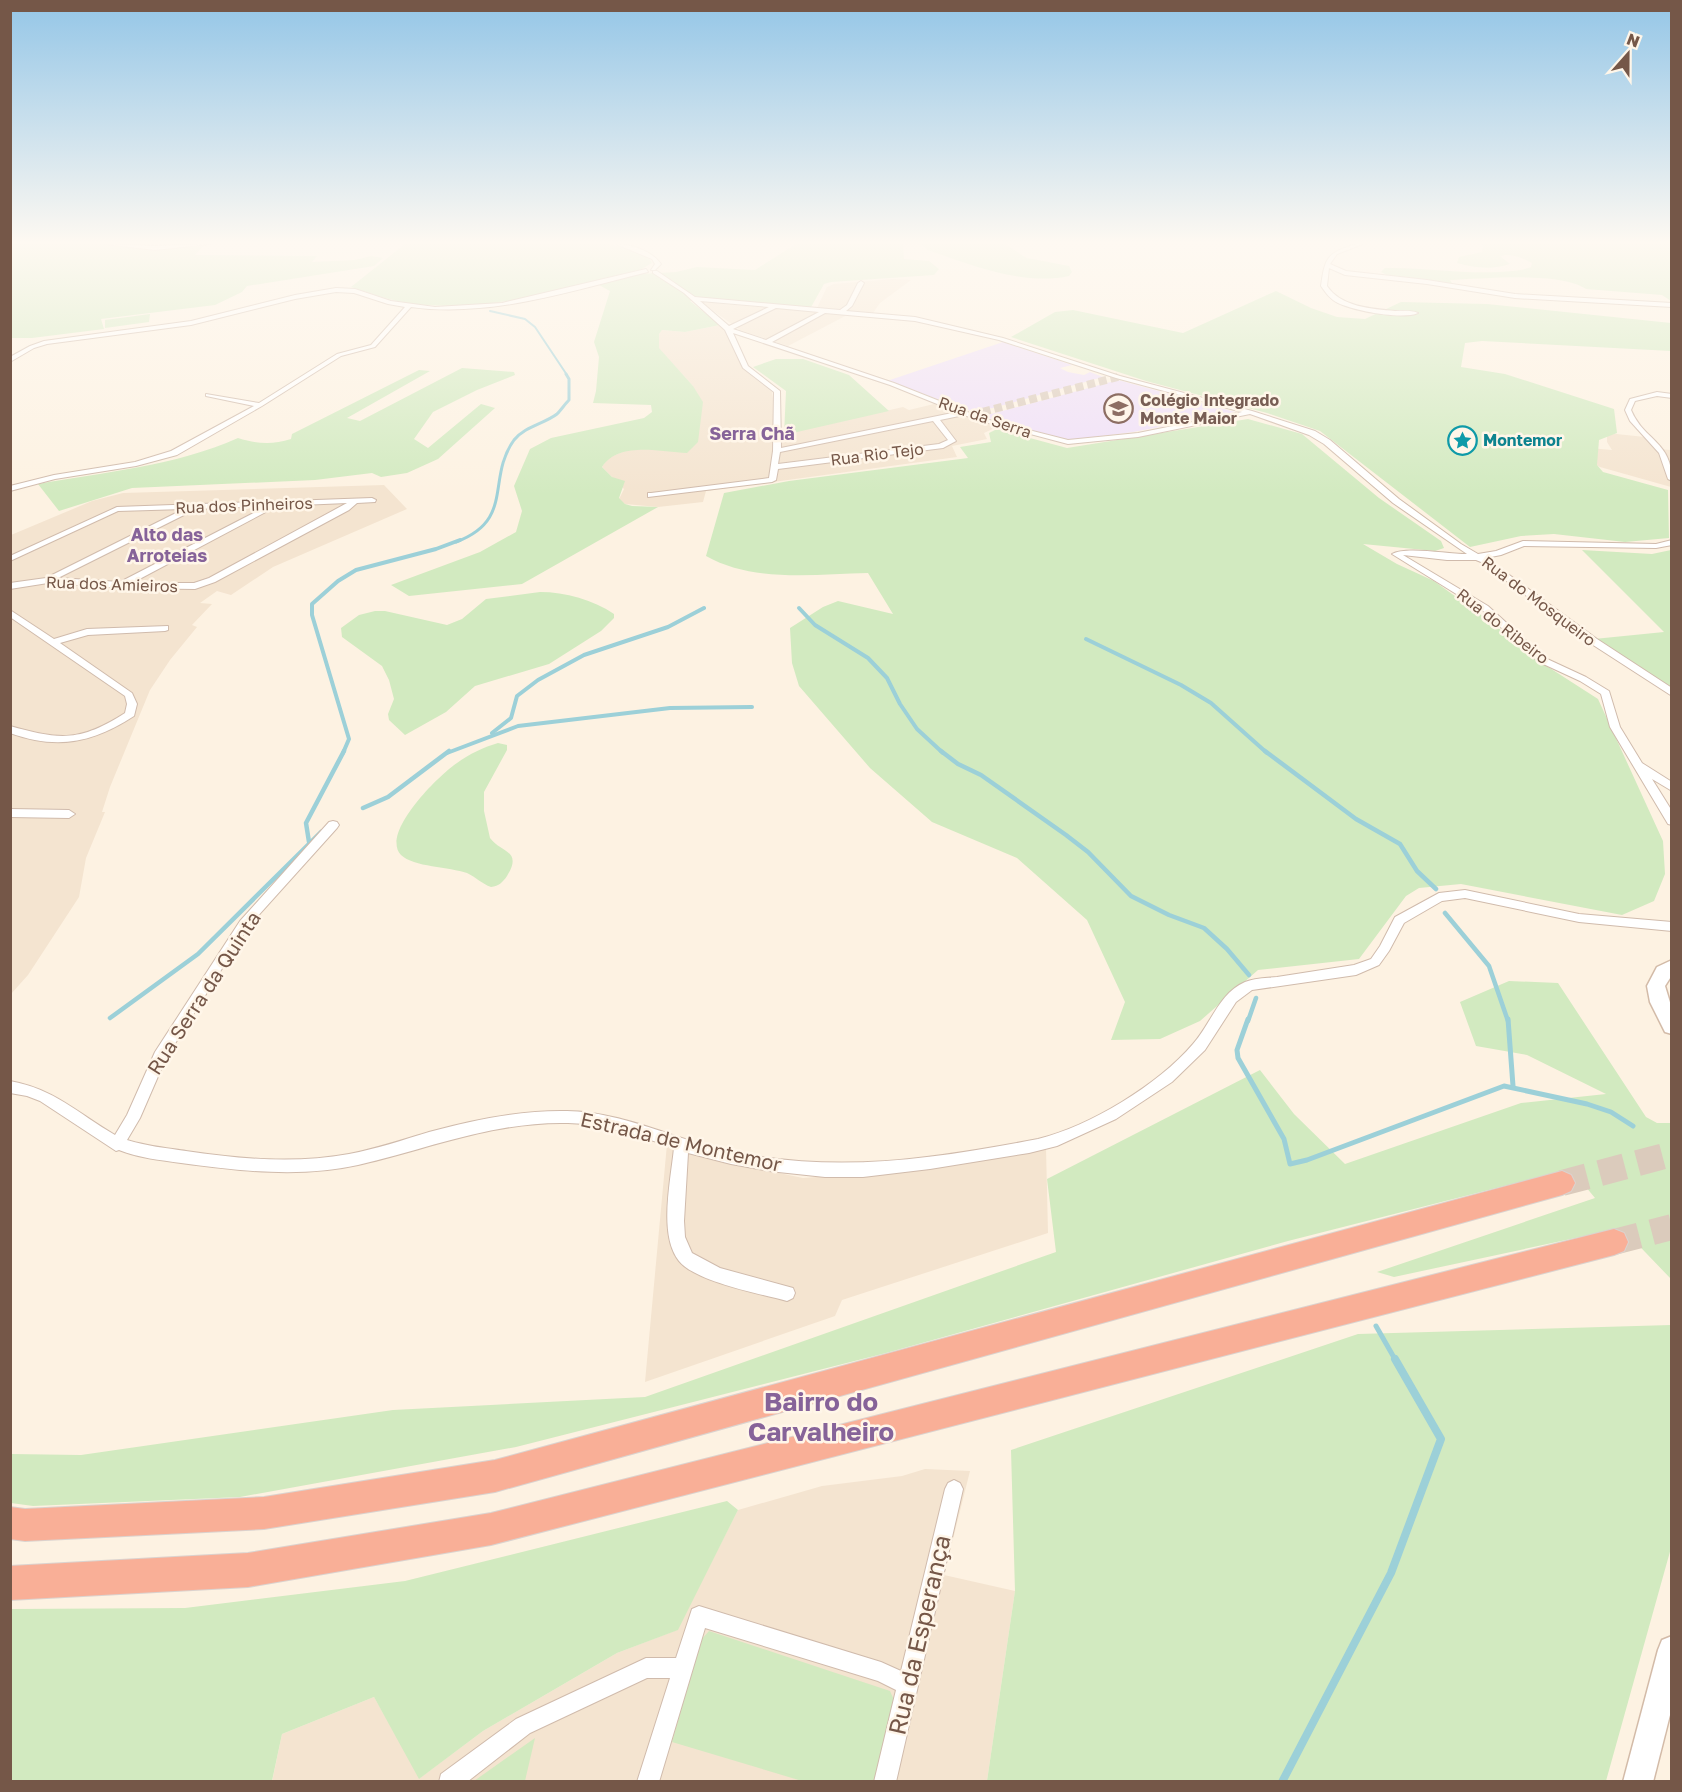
<svg xmlns="http://www.w3.org/2000/svg" width="1682" height="1792" font-family="'Golos Text',sans-serif">
<rect width="100%" height="100%" fill="#fdf2e2"/>
<g fill="#f4e4d0">
<path d="M893 279 911 280 880 303 873 313H851L788 346 740 330 701 302 805 311 817 308 827 287 834 284Z"/>
<path d="M720 325 734 343 743 369 772 392 774 406 772 437 903 407 909 410 934 404 997 427 984 433 987 439 952 446 957 457 706 491 703 502 658 507 625 504 619 499 624 489 602 467 608 458 627 450 693 386 659 349V334L662 330 685 332Z"/>
<path d="M1607 433 1645 437 1656 449 1671 450V487L1600 467 1555 445 1612 450 1607 442Z"/>
<path d="M384 485 407 509 273 567 231 595 217 591 200 603 212 604 192 625 197 627 170 660 150 690 110 787 102 812H105L86 858 79 897 28 975 11 994V535L92 501 123 493Z"/>
<path d="M667 1144 721 1161 803 1178 882 1172 1046 1148 1048 1233 842 1300 835 1316 645 1382Z"/>
<path d="M925 1469 970 1471 944 1575 1015 1591 987 1781 272 1782 282 1734 374 1697 420 1778 483 1731 617 1653 677 1630 738 1510 822 1486 902 1476Z"/>
</g>
<g fill="#efdff9">
<path d="M1003 342 1072 365 1060 368 1068 372 1084 375 1090 372 1103 377 993 408 971 411 887 381Z"/>
<path d="M1118 380 1235 412 1227 414 1220 412 1207 418 1133 432 1071 440 1006 425 984 416Z"/>
</g>
<g fill="#d2eac0">
<path d="M11 244H100L151 250 204 245 195 255 317 256 312 262 355 260 371 256 383 258 374 266 247 286 242 292 215 305 101 319 104 329 32 338H11Z"/>
<path d="M405 244H609C623 248 645 250 652 263L638 271C569 288 498 310 426 305 400 304 375 295 351 287Z"/>
<path d="M796 244H903L904 259 929 261 939 269 934 275 831 282 824 284 810 309 708 299 690 301 720 325 685 332 662 330 659 334V348L693 386 703 402 698 442 687 453C660 452 619 441 602 467L612 477 625 481 619 498 625 504 632 506 658 507 522 584 409 596 391 585 480 552 516 532 522 511 514 486 530 449 551 438 644 418 652 412 651 405 593 403 596 391 599 357 594 342 610 291 599 285 640 274 676 272 697 267 755 270Z"/>
<path d="M920 244H1004C1014 248 1018 254 1027 258L1069 266 1072 272 1069 276C1024 286 970 265 928 250Z"/>
<path d="M1483 244H1671V301L1662 295 1586 289C1561 271 1483 279 1450 280L1453 285 1389 276 1381 272 1385 268C1423 267 1460 274 1499 272 1510 271 1521 271 1531 267L1532 263C1523 258 1511 253 1500 256L1510 264C1491 270 1476 268 1457 263L1459 257 1482 252Z"/>
<path d="M1276 291 1311 308 1337 317 1365 319 1401 302 1487 304 1671 323V351L1482 341 1465 343 1461 367 1505 374 1614 409 1617 433 1599 440 1597 465 1603 472 1668 490 1669 538 1625 542 1554 534 1521 536 1470 547 1320 431 1267 413 1146 381 1011 337 1055 312 1073 310 1183 333Z"/>
<path d="M150 314 149 322 105 328V320Z"/>
<path d="M776 359H803L849 375 889 411 784 435 786 391 753 367Z"/>
<path d="M462 368 514 372 515 375 477 390 433 412 414 439 428 448 481 404 495 408 438 459 407 473 381 477 372 473 315 480 132 488 59 511 38 484C104 472 176 466 238 438 257 444 272 445 291 439L292 434 419 370 430 371 347 418 360 421Z"/>
<path d="M1248 419 1302 434 1379 498 1441 541 1444 548 1435 551 1363 544 1397 564 1434 581 1495 625 1528 654 1598 699 1663 841 1665 874 1654 901 1622 915 1461 884 1419 888 1406 896 1359 959 1258 970 1200 1021 1160 1039 1111 1040 1125 1002 1087 920 1017 858 932 822 870 768 799 686 792 663 790 628 823 607 838 601 893 614 868 573C815 574 754 583 706 556L724 493 789 481 968 458 960 447 991 442 989 433 997 429 1067 448Z"/>
<path d="M1582 550 1652 554 1671 550V688L1594 639 1664 632Z"/>
<path d="M540 592C565 592 594 600 614 614V618L601 631 549 664 475 686 446 712 405 735 389 720 388 714 394 699 389 680 382 666 342 637 341 628 359 615 375 611H385L447 625 462 619 486 599Z"/>
<path d="M498 743 507 745V750L484 792V811L490 838C501 853 523 850 507 876 503 882 499 886 491 887 482 884 476 877 467 873 450 867 413 867 401 855 380 833 439 775 457 763 469 754 484 747 498 743Z"/>
<path d="M1509 981 1558 983 1646 1117 1657 1123H1671V1279L1622 1228 1394 1277 1377 1272 1595 1198 1571 1169 1288 1241 886 1353 516 1447 240 1497 33 1506 11 1503V1454L81 1455 393 1410 645 1397 1056 1252 1047 1179 1260 1070 1294 1114 1345 1164 1521 1103 1606 1094 1527 1055 1476 1046 1460 1002Z"/>
<path d="M1671 1325V1548L1606 1781H987L1015 1591 1011 1450 1358 1334Z"/>
<path d="M727 1501 738 1510 678 1630 617 1653 483 1731 419 1779 374 1697 282 1734 272 1781H11V1609L185 1608 405 1581Z"/>
<path d="M709 1631 890 1691 894 1700 874 1781H802L672 1742 701 1640Z"/>
<path d="M535 1738 525 1781H474Z"/>
</g>
<g fill="none" stroke-linecap="round" stroke-linejoin="round">
<path stroke="#9cd0d8" stroke-width="2" d="M490 311 525 319 535 327 567 375"/>
<path stroke="#9cd0d8" stroke-width="3" d="M456 542C515 520 486 479 514 440 525 426 544 424 557 414 561 410 565 404 569 400V379L566 374"/>
<g stroke="#9cd0d8" stroke-width="4">
<path d="M799 608 815 625 868 658 887 678 900 704 917 729 943 753"/>
<path d="M1086 639 1181 685 1211 703 1267 753"/>
<path d="M492 733 511 718 517 696 538 680 584 655 668 627 704 608"/>
<path d="M343 753 349 739 312 615V604L338 581 356 570 436 549 460 540"/>
<path d="M447 753 518 726 670 708 752 707"/>
</g>
<g stroke="#9cd0d8" stroke-width="4.5">
<path d="M941 751 958 764 981 775 1066 835 1088 852 1131 896 1169 915 1204 928 1227 949 1249 975"/>
<path d="M1265 751 1356 819 1400 844 1417 871 1436 889"/>
<path d="M363 808 388 797 449 751"/>
<path d="M309 842 306 823 344 751"/>
<path d="M1445 913 1489 966 1508 1021"/>
<path d="M110 1018 198 954 321 832"/>
<path d="M1248 1021 1256 998"/>
</g>
<g stroke="#9cd0d8" stroke-width="5">
<path d="M1248 1019 1237 1050 1238 1058 1284 1139 1290 1164 1307 1160 1504 1086 1587 1104 1611 1112 1633 1126"/>
<path d="M1508 1019 1513 1086"/>
<path d="M1376 1326 1396 1361"/>
</g>
<path stroke="#9cd0d8" stroke-width="8" d="M1282 1782 1391 1573 1441 1439 1395 1359"/>
<path stroke="#dbcbbc" stroke-width="8" stroke-dasharray="8 4" stroke-linecap="butt" d="M971 415 1118 377"/>
<g stroke="#dbcbbc" stroke-width="26" stroke-dasharray="26 13" stroke-linecap="butt">
<path d="M1562 1183 1672 1154"/>
<path d="M1614 1242 1672 1227"/>
</g>
<defs>
<g id="minor">
<path d="M105 244 155 246 210 244 155 250Z"/>
<path d="M616 244C631 244 652 251 661 264L655 270H651L655 264 652 259Z"/>
<path d="M1356 244H1363L1337 254 1330 264 1346 271 1427 280 1515 294 1672 303V307L1515 298 1427 284 1345 275 1329 268 1327 286C1341 307 1372 309 1395 311 1403 311 1411 310 1418 313 1402 320 1355 311 1338 303 1330 299 1326 293 1321 286 1325 257 1327 253 1356 244Z"/>
<path d="M646 269 648 272C571 291 490 318 411 307L375 347 341 356 262 406 177 455 136 466 55 479 10 491V486L54 475 135 462 171 451 254 406 206 396V394L259 403 337 354 371 345 405 307 388 304 354 293 336 292 295 299 191 325 47 344 34 348 10 362V357L30 346 44 341 191 321 295 295 336 288 355 289 391 301 435 307 502 303Z"/>
<path d="M653 271H657L695 297 840 310 847 305 858 283 861 281 864 283 852 306 846 311 915 317 1003 338 1120 376 1252 411 1315 431 1330 440 1399 499 1461 544 1478 554 1496 551 1523 541 1656 544 1672 540V545L1656 548 1524 546 1501 555 1486 558 1597 639 1672 688V696L1590 643 1481 562 1476 560H1447L1403 555 1488 606 1545 658 1586 677 1609 691 1620 727 1642 763 1672 782V791L1652 779 1672 811V825L1668 824 1610 727 1601 694 1580 681 1539 662 1482 610 1392 554C1405 546 1448 554 1467 554L1393 503 1324 444 1309 435 1250 414 1138 437 1068 444 981 421 964 415 940 420 956 441 943 448 778 469 776 480 772 482 648 497V493H651L769 478 773 451 774 392 743 368 725 330 684 293 653 273ZM700 301 769 307 729 326ZM776 308 819 312 766 340 733 329ZM825 313 915 321 999 340 1116 378 1242 412 1138 433 1068 440 985 419 894 383 772 342ZM733 333 890 385 957 412 781 448 780 391 748 366ZM933 421 948 440 939 444 778 464 780 452Z"/>
<path d="M1657 392 1672 394V398L1657 396 1635 401 1631 410C1644 441 1672 441 1672 481L1668 479 1659 453 1630 421 1625 410 1630 399Z"/>
<path d="M372 498 376 500 375 502 357 503 349 510 215 582 195 589 122 588 48 583 10 589V583L46 578 184 509 118 511 10 561V556L117 507ZM347 503 209 578 194 583H132L277 506ZM267 506 120 582 58 578 196 509Z"/>
<path d="M10 610 54 639 87 629 168 626V630L165 631 88 635 60 643 132 693 137 704 134 716C93 743 57 750 10 733V726C60 740 80 742 125 713L127 704 125 696 10 617Z"/>
<path d="M10 809 69 810 75 814 69 818 10 817Z"/>
<path d="M333 821 337 822 339 825 337 828 248 927 166 1058 140 1118 127 1140C146 1146 166 1148 186 1151 240 1159 295 1164 349 1154 376 1149 403 1140 429 1132 473 1120 522 1110 567 1111 624 1112 675 1140 729 1151 836 1174 933 1159 1038 1139 1090 1126 1158 1085 1193 1044 1211 1024 1219 993 1245 982 1255 978 1267 978 1277 977 1303 973 1328 969 1354 965L1371 959 1380 946 1395 917 1439 893 1465 890 1579 914 1672 922V931L1579 922 1465 898 1442 901 1404 923 1389 951 1379 965 1356 975 1252 990 1236 1002 1205 1050 1172 1082 1116 1119 1057 1146 1029 1153 930 1169 863 1177H825L769 1171 731 1164 688 1153 684 1221 685 1237 692 1253 720 1268 793 1288 795 1293 793 1298 787 1301C761 1294 696 1282 679 1261 658 1235 671 1179 674 1148 640 1136 605 1124 568 1123 495 1121 428 1149 358 1165 300 1178 240 1171 181 1163 160 1160 139 1158 119 1150L116 1151 40 1101 27 1096 10 1093V1081C55 1089 77 1113 115 1135L127 1115 155 1052 240 921 329 822Z"/>
<path d="M954 1480 960 1483 963 1489 896 1782H874L896 1690 878 1681 705 1628 659 1782H637L670 1678H647L530 1733 467 1782H439L441 1774 516 1719 646 1658H676L692 1609 699 1606 881 1662 901 1671 945 1489 948 1483Z"/>
</g>
<g id="secondary">
<path d="M1672 960V975L1665 986 1672 1009V1034L1665 1032 1650 1002 1647 986 1657 967Z"/>
<path d="M1672 1636V1707L1653 1782H1623L1658 1650 1662 1640Z"/>
</g>
<g id="motorway">
<path d="M1562 1171 1571 1175 1575 1183 1571 1191 1562 1195 495 1492 264 1529 25 1541 10 1539V1507L25 1509 264 1497 495 1460Z"/>
<path d="M1614 1229 1624 1233 1628 1242 1624 1251 1614 1255 491 1545 248 1587 10 1600V1566L248 1553 491 1513Z"/>
</g>
</defs>
<use href="#minor" stroke="#d0bbac" stroke-width="2"/>
<use href="#secondary" stroke="#d3bba8" stroke-width="3"/>
<use href="#motorway" stroke="#dbd3cf" stroke-width="2"/>
<use href="#minor" fill="#fff" fill-rule="evenodd"/>
<use href="#secondary" fill="#fff" fill-rule="evenodd"/>
<use href="#motorway" fill="#f9af97" fill-rule="evenodd"/>
</g>
<linearGradient id="sky" x2="0" y2="1"><stop stop-color="#94c6e7"/><stop offset="0.49" stop-color="#fef9f2"/><stop offset="1" stop-color="#fef9f2" stop-opacity="0"/></linearGradient>
<rect width="1682" height="495" fill="url(#sky)"/>
<defs>
<symbol id="school-ring" viewBox="-11 -11 22 22"><circle r="9.5" fill="#fff6e9" stroke="#8d6e63" stroke-width="1.5"/><path d="M0-5L7-2L0 1L-7-2ZM-4 1L0 2.5L4 1V4Q0 6-4 4Z" fill="#8d6e63"/></symbol>
<symbol id="sight-ring" viewBox="-11 -11 22 22"><circle r="9.5" fill="#fff6e9" stroke="#0f9aa8" stroke-width="1.5"/><path d="M0-6L1.8-2.2L6-1.7L2.9 1.2L3.7 5.4L0 3.3L-3.7 5.4L-2.9 1.2L-6-1.7L-1.8-2.2Z" fill="#0f9aa8"/></symbol>
</defs>
<g fill-rule="evenodd">
<use href="#school-ring" x="1102" y="392" width="33" height="33"/>
<use href="#sight-ring" x="1446" y="424" width="33" height="33"/>
</g>
<g text-anchor="middle" stroke-width="5" stroke-linejoin="round" paint-order="stroke">
<g font-size="16" font-weight="bold" fill="#785e54" stroke="#fff6e9" text-anchor="start">
<text x="1140" y="406">Colégio Integrado<tspan x="1140" dy="18">Monte Maior</tspan></text>
</g>
<g font-size="16" fill="#755748" stroke="#fff6e9">
<text transform="translate(985 417) rotate(19)" y="6">Rua da Serra</text>
<text transform="translate(877 454) rotate(-7)" y="6">Rua Rio Tejo</text>
<text transform="translate(244 505) rotate(-2)" y="6">Rua dos Pinheiros</text>
<text transform="translate(112 584) rotate(2)" y="6">Rua dos Amieiros</text>
<text transform="translate(1539 601) rotate(37)" y="6">Rua do Mosqueiro</text>
<text transform="translate(1503 626) rotate(38)" y="6">Rua do Ribeiro</text>
</g>
<g font-size="16" font-weight="bold" fill="#0d838f" stroke="#fff6e9" text-anchor="start">
<text x="1483" y="446">Montemor</text>
</g>
<g font-size="18" font-weight="bold" fill="#866399" stroke="#fff6e9">
<text x="752" y="440">Serra Chã</text>
<text x="167" y="541">Alto das<tspan x="167" dy="21">Arroteias</tspan></text>
</g>
<g font-size="20" fill="#755748" stroke="#fff6e9">
<text transform="translate(204 993) rotate(-57)" y="7">Rua Serra da Quinta</text>
<text transform="translate(681 1142) rotate(13)" y="7">Estrada de Montemor</text>
</g>
<g font-size="24" fill="#755748" stroke="#fff6e9">
<text transform="translate(920 1635) rotate(-77)" y="8">Rua da Esperança</text>
</g>
<g font-size="26" font-weight="bold" fill="#866399" stroke="#fff6e9">
<text x="821" y="1411">Bairro do<tspan x="821" dy="30">Carvalheiro</tspan></text>
</g>
</g>
<rect width="1682" height="1792" fill="none" stroke="#755748" stroke-width="24"/>
<g transform="translate(1628 54) rotate(21)" stroke="#fff6e9" stroke-width="4.5" paint-order="stroke">
<path d="M0-4.5L10 22L0 15L-10 22Z" fill="#755748"/>
<text y="-9" font-size="16" font-weight="bold" text-anchor="middle" fill="#755748">N</text>
</g>
</svg>
